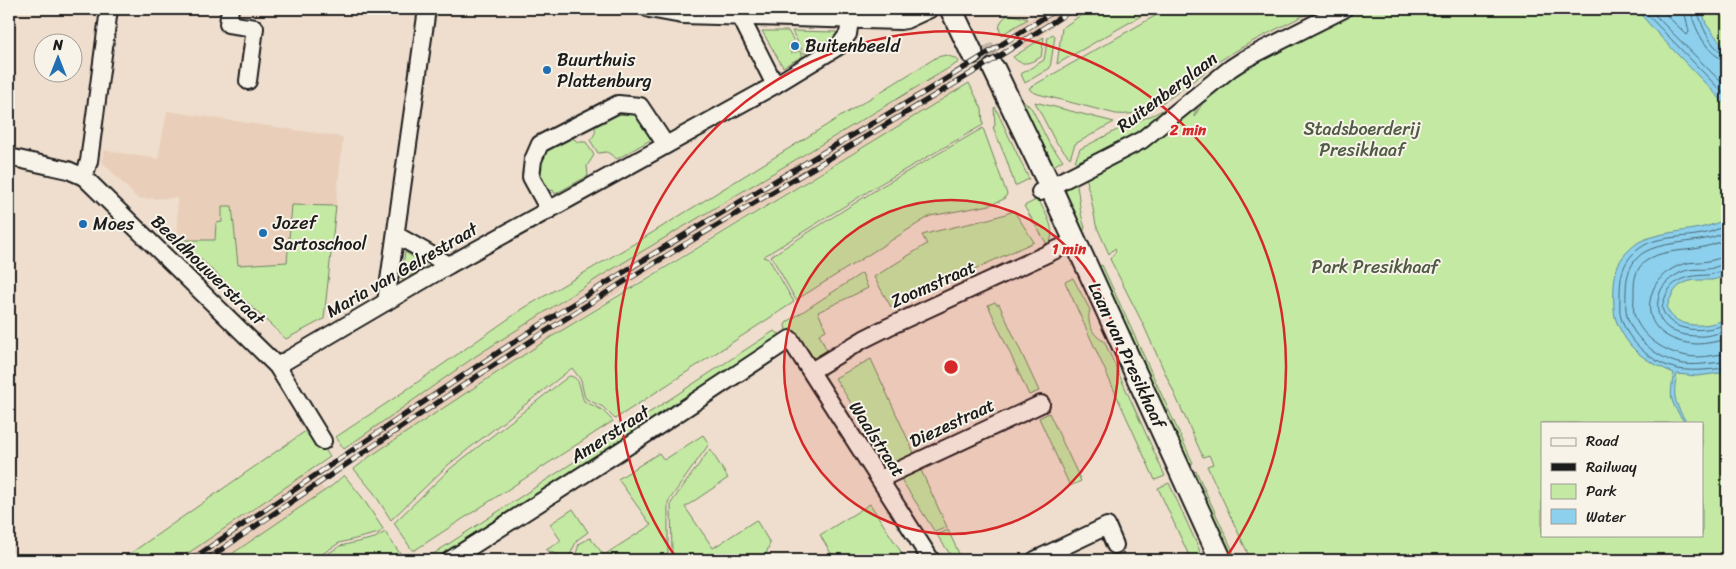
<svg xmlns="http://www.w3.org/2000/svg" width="1736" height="569" font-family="Sriracha,sans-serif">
<rect width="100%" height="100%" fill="#efdecd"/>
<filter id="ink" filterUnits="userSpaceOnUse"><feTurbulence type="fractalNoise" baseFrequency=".02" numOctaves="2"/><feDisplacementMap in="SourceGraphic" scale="10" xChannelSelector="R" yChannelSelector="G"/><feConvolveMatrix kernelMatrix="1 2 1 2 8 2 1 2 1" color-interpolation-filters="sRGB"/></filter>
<g filter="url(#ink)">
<g fill="#e9cfba">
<path d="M1050 9H1078L1050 28 1042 35 1044 37 1025 49 1014 28 1028 19H1030Z"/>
<path d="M946 71 957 91 615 295 441 411 369 457 357 439 476 356 601 276Z"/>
<path d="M167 111 343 137 324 319 286 339 178 241 177 198 138 199 102 162 103 150 158 159Z"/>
<path d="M311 470 325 491 223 560H178Z"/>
</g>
<g fill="#c3e9a3" stroke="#708260" fill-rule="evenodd">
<path d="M1090 9H1153L1057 64 1062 28Z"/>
<path d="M1167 9H1317C1289 23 1259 37 1232 53 1197 73 1160 119 1116 114L1038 94 1031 91 1029 88Z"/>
<path d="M1354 9H1727V560H1251L1207 466 1213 464 1209 455 1203 457 1143 324 1110 259 1116 251 1115 248 1109 254 1096 225 1090 193 1087 186 1088 185 1086 176 1215 90C1206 98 1196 105 1194 117L1202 104 1224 86 1221 81 1248 64ZM1542 423H1702V535H1542Z"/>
<path d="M1010 14 1028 19 1001 35C997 26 1001 18 1010 14Z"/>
<path d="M762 31H788L794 41 788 44 791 53 800 51 803 56 783 67Z"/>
<path d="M792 31 836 32 838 35 804 54Z"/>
<path d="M1053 34 1055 36 1050 68 1025 83 1021 74 1044 60 1048 37Z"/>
<path d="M1044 37 1041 57C1030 63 1022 67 1013 57Z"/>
<path d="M946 55 957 59 959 62 601 276 476 356 344 449 336 437 396 397 524 308 642 239 937 57Z"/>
<path d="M1005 70 1018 95 1032 109 1050 145 1063 160 1052 167Z"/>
<path d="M969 83 982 109 983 125 880 184 763 257 769 259 794 302 615 419 603 407 586 399 584 395 581 380 572 368 448 465 391 520 374 493 354 469 369 457 551 337Z"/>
<path d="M1185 98 1160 120 1083 164 1075 161 1080 149 1123 127 1155 114Z"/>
<path d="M1035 102 1114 122 1075 144 1070 158 1055 141Z"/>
<path d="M995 107 1029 179 1015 186 1007 161 993 127 995 126 994 108Z"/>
<path d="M621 108 638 113 652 139 617 159 607 152 598 153 590 140C595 135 597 131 594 124Z"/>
<path d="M983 128 1007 194 1004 199 990 205 930 216 796 300 771 256 882 186Z"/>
<path d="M571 137 578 142H586L594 155 587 166 588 176 555 194 553 190 548 192 536 171 544 151Z"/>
<path d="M1076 182C1080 197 1079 213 1085 227L1084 230 1076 234 1064 195 1070 184Z"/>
<path d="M1038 199C1045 213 1058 230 1048 246L1024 206Z"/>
<path d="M292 205 336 206 324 319 286 339 180 240H215L216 223 222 222V206H232L238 265 287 262Z"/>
<path d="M1014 211 1034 242 891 307 874 277 927 244 922 235C953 226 985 222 1014 211Z"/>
<path d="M405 252 426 265 424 268 402 280 401 278Z"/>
<path d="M1102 265 1193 463 1182 467 1092 270Z"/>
<path d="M862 273 868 288 818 312 826 330 819 334 828 353C822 358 818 360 810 357L786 331 785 325 787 322Z"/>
<path d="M1073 278 1090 310C1086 321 1092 336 1104 341L1165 476 1155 480 1065 282Z"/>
<path d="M995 302 997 305 999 304 1039 391 1029 395 988 305Z"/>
<path d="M774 331 781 335V340L441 560H424Z"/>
<path d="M871 359 915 455 886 468H881L880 464 887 459 835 378Z"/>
<path d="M569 376C582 377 579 391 584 401L602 410 613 421 415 550H412L394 523 451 468Z"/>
<path d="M1049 413 1081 481 1070 486 1039 418Z"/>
<path d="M307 430 321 443 330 457 178 560H121Z"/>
<path d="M703 435 709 444 668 502V553L651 560H574L579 544 590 538 604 555 651 525 618 479 659 453 664 460Z"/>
<path d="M710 449 728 478 685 507 713 548 756 520 770 543 764 560H719L672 554 671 503Z"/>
<path d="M920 468 947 527 935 532 901 479Z"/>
<path d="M1196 471 1237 560H1225L1186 475Z"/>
<path d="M344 475 362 497 383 529 379 533 339 543 313 560H223L333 485Z"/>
<path d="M1169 483 1199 549 1202 560H1191L1158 488Z"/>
<path d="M870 504 905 558 902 560H835L820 535Z"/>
<path d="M573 509 588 532 577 540 568 559 546 550 561 541 550 524Z"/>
<path d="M948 530 962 560H954L937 535Z"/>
<path d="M385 532 401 555 402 559 400 560H318L340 546 375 538Z"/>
</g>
<g fill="#8cd0ed" stroke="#5f8899">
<path d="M1636 9H1702L1706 24 1727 51V106L1658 34Z"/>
<path d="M1727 218V277C1721 276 1718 279 1712 280 1708 280 1704 280 1700 280 1680 280 1672 290 1667 308 1675 330 1710 328 1727 318V372L1697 376 1677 374C1672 396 1675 404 1687 423H1685C1670 401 1669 399 1674 373 1660 367 1646 361 1635 350 1627 343 1618 327 1615 317 1613 307 1613 278 1617 268 1620 258 1631 247 1639 242 1667 228 1700 234 1727 218Z"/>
</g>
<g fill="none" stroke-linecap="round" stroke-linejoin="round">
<g stroke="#496470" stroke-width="1">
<path d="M1642 9 1727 97"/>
<path d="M1649 9 1727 88"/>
<path d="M1660 9 1687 35 1689 32 1684 9"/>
<path d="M1691 9C1692 25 1709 59 1727 60"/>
<path d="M1698 9C1699 22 1712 52 1727 54"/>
<path d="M1727 224C1722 227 1716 230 1710 232 1688 239 1659 234 1640 248 1623 260 1620 275 1620 295 1620 302 1619 311 1621 318 1628 342 1653 364 1678 369 1695 372 1711 369 1727 368"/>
<path d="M1727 231C1722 233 1716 237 1710 238 1690 243 1660 242 1643 253 1629 263 1626 277 1626 293 1626 300 1625 309 1627 316 1633 338 1656 357 1678 363 1695 367 1711 362 1727 362"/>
<path d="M1727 239C1716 244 1706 247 1694 249 1679 251 1659 251 1646 261 1634 270 1634 281 1634 295 1634 301 1633 308 1634 314 1642 340 1670 356 1697 357 1707 357 1717 354 1727 354"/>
<path d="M1727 258C1720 257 1715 260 1708 261 1698 263 1688 261 1678 266 1664 272 1655 281 1651 296 1643 327 1669 343 1697 344 1707 344 1718 341 1727 339"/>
<path d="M1727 265C1720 264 1715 268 1708 269 1699 270 1691 268 1682 272 1671 277 1661 285 1659 296 1652 323 1672 336 1697 336 1707 337 1718 333 1727 331"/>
<path d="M1727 272C1720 271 1715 274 1708 275 1682 276 1668 280 1662 308 1670 335 1706 332 1727 324"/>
</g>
<path stroke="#c5b7aa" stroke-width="21" stroke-dasharray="21 11" stroke-linecap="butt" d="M983 47 994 69"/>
<defs>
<g id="minor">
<path d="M109 9 89 161 84 177 277 366 323 441"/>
<path d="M230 9 228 24 255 28 248 81"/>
<path d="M649 9 682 15 900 21 906 20 930 9"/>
<path d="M740 16 775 85"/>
<path d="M9 157 68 170 84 177"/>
<path d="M1040 192 1142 140 1231 68 1245 59 1344 9"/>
<path d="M549 210 531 177 533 160 540 144 618 104 640 106 666 145"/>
<path d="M396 235 449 265"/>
<path d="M386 302 427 9"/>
<path d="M277 366 449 265 775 85 839 46 848 34 850 20"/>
<path d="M811 371 864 339 888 327 1075 241"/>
<path d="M880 479 1041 404"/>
<path d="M450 560 634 442 790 339 931 560"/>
<path d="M1035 560 1107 526 1115 545"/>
</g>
<g id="tertiary">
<path d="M951 9 972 53"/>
<path d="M994 69 1050 186 1221 560"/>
</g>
</defs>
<use href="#minor" stroke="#1c1c1c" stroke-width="20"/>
<use href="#tertiary" stroke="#1c1c1c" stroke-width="25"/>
<use href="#minor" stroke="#f7f3e8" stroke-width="16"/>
<use href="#tertiary" stroke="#f7f3e8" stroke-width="21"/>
<defs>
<g id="rail">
<path d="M191 560C328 467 463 373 603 285 753 191 909 106 1057 9"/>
<path d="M206 560C341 468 475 375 614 288 766 193 923 107 1073 9"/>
</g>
</defs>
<use href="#rail" stroke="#1c1c1c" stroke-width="5.5"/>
<use href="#rail" stroke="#f7f3e8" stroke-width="4" stroke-dasharray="11" stroke-linecap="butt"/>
</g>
</g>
<circle cx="951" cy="367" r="167" fill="#d62828" fill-opacity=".12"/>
<g fill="none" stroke="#d62828" stroke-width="2.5">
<circle cx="951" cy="367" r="167"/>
<path d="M677 559A335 335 0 1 1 1225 559"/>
</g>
<g fill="#1f6fb2" stroke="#f7f3e8" stroke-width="2">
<circle cx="795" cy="46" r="5"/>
<circle cx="547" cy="70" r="5"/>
<circle cx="83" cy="224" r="5"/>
<circle cx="263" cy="233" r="5"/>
</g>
<g text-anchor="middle" stroke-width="4" stroke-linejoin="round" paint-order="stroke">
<g font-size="18" fill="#1c1c1c" stroke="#f7f3e8" text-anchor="start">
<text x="805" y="52">Buitenbeeld</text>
<text x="557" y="66">Buurthuis<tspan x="557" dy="21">Plattenburg</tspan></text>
<text x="273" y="229">Jozef<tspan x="273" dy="21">Sartoschool</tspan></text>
<text x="93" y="230">Moes</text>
</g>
<g font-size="18" fill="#1c1c1c" stroke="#f7f3e8">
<text transform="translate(1167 92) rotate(-37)" y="6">Ruitenberglaan</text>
<text transform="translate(208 270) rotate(44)" y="6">Beeldhouwerstraat</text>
<text transform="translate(402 270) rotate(-30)" y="6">Maria van Gelrestraat</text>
<text transform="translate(933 284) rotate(-24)" y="6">Zoomstraat</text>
<text transform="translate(1127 355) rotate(65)" y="6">Laan van Presikhaaf</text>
<text transform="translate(952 423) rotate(-25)" y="6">Diezestraat</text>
<text transform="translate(610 434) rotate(-33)" y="6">Amerstraat</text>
<text transform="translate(877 439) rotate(57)" y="6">Waalstraat</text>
</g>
<g font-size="18" fill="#4e5a44" stroke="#f7f3e8">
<text x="1362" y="135">Stadsboerderij<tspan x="1362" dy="21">Presikhaaf</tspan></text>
<text x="1375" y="273">Park Presikhaaf</text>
</g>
</g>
<circle cx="951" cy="367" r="8" fill="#d62828" stroke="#f7f3e8" stroke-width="2.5"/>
<g font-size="15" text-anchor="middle" font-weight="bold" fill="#d62828" stroke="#f7f3e8" stroke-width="4" stroke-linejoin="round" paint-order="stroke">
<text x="1188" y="135">2 min</text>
<text x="1069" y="254">1 min</text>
</g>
<rect width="1736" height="569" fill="none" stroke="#f7f3e8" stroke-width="30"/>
<rect x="15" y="15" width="1706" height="539" fill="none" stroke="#1c1c1c" stroke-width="2" filter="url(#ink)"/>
<rect x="1541" y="422" width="162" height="115" fill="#f7f3e8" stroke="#9f9d96"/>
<rect x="1551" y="438" width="25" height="8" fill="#f7f3e8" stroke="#9f9d96"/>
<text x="1586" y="446" font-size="15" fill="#1c1c1c">Road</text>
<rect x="1551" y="463" width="25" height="8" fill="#1c1c1c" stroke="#9f9d96"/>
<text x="1586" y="472" font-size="15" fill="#1c1c1c">Railway</text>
<rect x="1551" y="484" width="25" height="15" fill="#c3e9a3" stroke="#9f9d96"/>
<text x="1586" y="496" font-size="15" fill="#1c1c1c">Park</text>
<rect x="1551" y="509" width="25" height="15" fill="#8cd0ed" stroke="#9f9d96"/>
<text x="1586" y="522" font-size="15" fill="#1c1c1c">Water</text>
<g transform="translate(58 58)"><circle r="24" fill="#f7f3e8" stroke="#9f9d96"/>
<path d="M0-4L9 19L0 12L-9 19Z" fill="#1f6fb2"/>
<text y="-8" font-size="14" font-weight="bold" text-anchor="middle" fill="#1c1c1c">N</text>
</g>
</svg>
